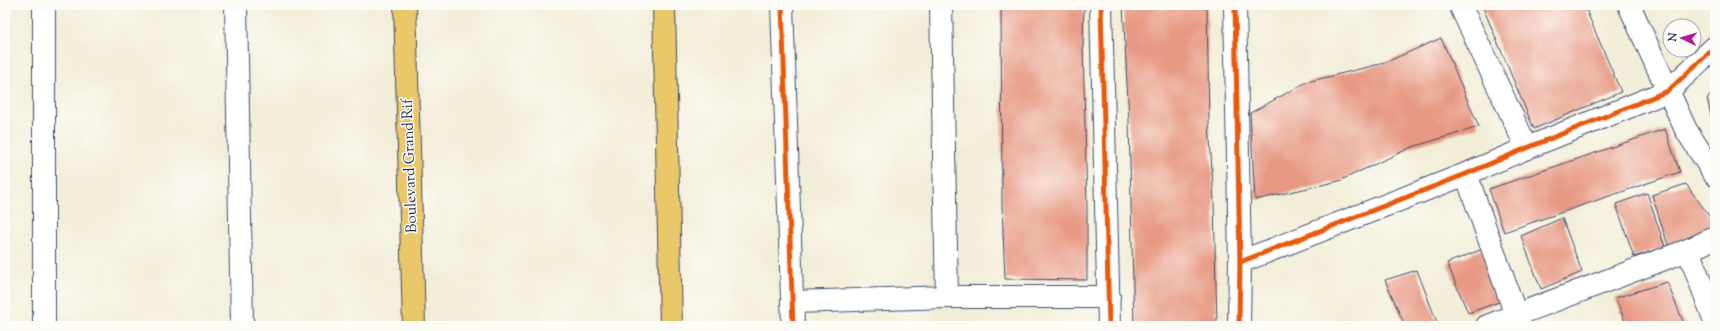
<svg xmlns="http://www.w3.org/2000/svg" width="1720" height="331" font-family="'Sorts Mill Goudy',serif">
<rect width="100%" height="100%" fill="#fdfcf7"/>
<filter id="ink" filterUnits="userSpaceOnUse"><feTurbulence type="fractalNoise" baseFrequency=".025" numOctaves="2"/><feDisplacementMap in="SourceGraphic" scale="8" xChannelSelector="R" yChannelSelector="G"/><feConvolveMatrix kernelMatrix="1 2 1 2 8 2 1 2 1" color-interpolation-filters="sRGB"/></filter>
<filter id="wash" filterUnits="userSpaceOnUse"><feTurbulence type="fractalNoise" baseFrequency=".012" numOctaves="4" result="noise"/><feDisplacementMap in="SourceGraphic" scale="16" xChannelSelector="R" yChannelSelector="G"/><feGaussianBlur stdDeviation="0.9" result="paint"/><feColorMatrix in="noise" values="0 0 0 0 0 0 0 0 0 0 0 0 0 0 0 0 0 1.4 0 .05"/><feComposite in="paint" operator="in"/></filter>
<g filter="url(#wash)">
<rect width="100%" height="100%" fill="#f2edd7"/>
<g id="blocks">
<g fill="#e79882">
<path d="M1001 5H1084L1083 46 1087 206V280L1005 279 1002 205Z"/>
<path d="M1123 5H1207L1209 123 1214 202 1217 326H1134L1129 121Z"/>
<path d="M1482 5H1584L1621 92 1534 129Z"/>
<path d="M1441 38 1479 127 1412 147 1339 181 1255 200 1250 113 1307 82 1384 63Z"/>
<path d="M1715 92V122L1711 116 1707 98Z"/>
<path d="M1665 129 1680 172 1504 232 1489 189Z"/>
<path d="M1686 184 1715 224V232L1669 248 1652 195Z"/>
<path d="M1647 193 1665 247 1634 257 1616 204Z"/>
<path d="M1562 218 1582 272 1541 289 1521 236Z"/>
<path d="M1483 249 1502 301 1468 313 1447 263Z"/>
<path d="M1417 270 1438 325 1435 326H1405L1385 280Z"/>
<path d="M1715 278V299L1707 281Z"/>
<path d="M1667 282 1685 326H1627L1615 298Z"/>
</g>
</g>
</g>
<g filter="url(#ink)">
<use href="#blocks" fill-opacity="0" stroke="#3b4c70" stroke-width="1"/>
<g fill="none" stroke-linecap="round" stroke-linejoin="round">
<defs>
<g id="minor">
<path d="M44 5V326"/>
<path d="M236 5 242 326"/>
<path d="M782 5 793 326"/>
<path d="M941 5 947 297"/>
<path d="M1101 5 1109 326"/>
<path d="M1235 5 1240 262 1239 326"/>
<path d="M1460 5 1527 148"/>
<path d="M1629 5 1686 130 1715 175"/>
<path d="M1466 174 1516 315"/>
<path d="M1688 250 1715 321"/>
<path d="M1240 262 1466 174 1527 148 1668 91 1715 47"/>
<path d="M793 302 947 297H1109"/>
<path d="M1487 326 1688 250 1715 238"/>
</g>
<g id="major">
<path d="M405 5 414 326"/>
<path d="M664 5 671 326"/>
</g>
</defs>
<use href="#minor" stroke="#3b4c70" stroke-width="24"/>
<use href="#major" stroke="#3b4c70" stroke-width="24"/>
<use href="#minor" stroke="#fff" stroke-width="22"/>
<use href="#major" stroke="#eac769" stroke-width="22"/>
<defs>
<g id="cycleway">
<path d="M782 5 793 326"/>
<path d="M1101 5 1109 326"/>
<path d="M1235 5 1240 262 1239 326"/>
<path d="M1240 262 1466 174 1527 148 1668 91 1715 47"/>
</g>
</defs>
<use href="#cycleway" stroke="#fdfcf7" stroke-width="8"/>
<use href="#cycleway" stroke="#e8590c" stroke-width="5"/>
</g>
</g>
<g text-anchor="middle" stroke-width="3" stroke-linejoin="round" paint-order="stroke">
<g font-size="15" fill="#1b2f5e" stroke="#fdfcf7">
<text transform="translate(409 166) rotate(-92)" y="5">Boulevard Grand Rif</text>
</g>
</g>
<rect width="1720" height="331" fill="none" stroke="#fdfcf7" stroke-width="20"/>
<g transform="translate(1682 38) rotate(275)"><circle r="19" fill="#fdfcf7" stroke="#a3aaba"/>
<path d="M0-3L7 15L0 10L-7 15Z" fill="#b5179e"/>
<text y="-6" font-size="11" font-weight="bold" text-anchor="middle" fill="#1b2f5e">N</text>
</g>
</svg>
